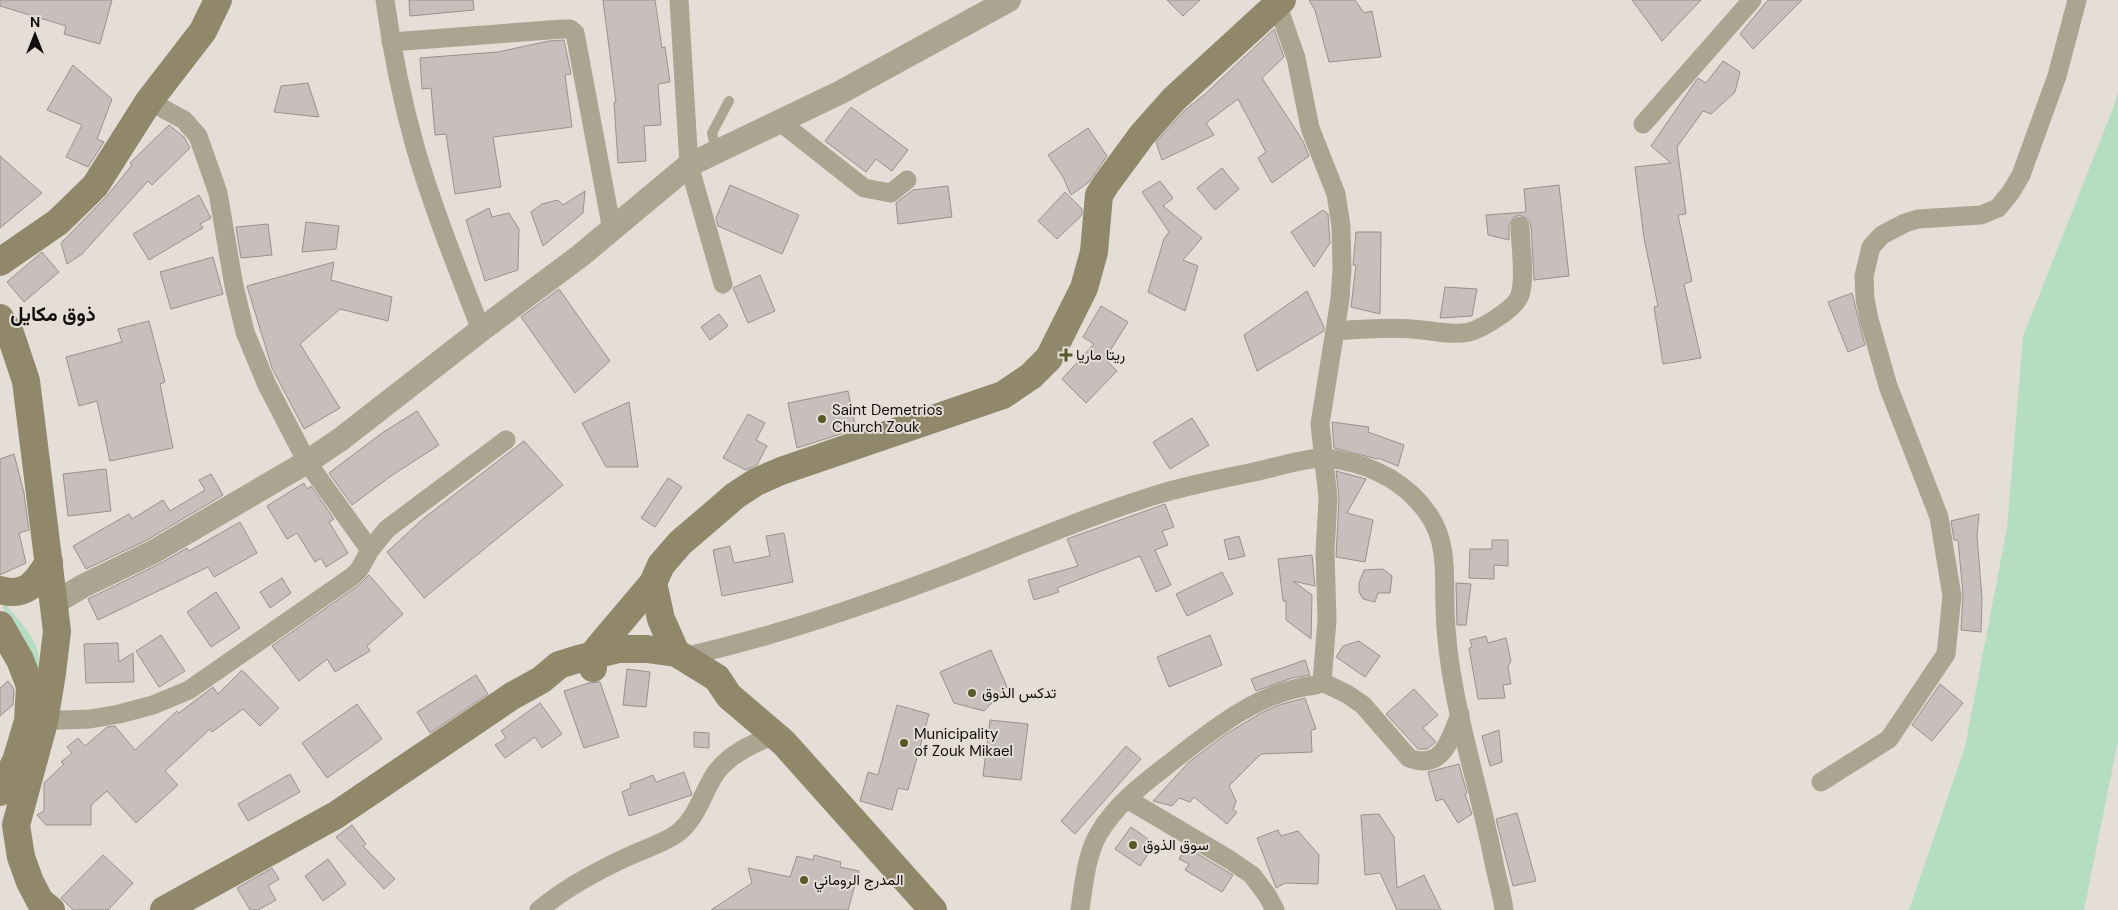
<svg xmlns="http://www.w3.org/2000/svg" width="2118" height="910" font-family="'DM Sans',Vazirmatn,sans-serif">
<rect width="100%" height="100%" fill="#e4ded7"/>
<g fill="#b4ddc1">
<path d="M2118 90V741L2084 910H1909L1965 747 2007 528 2023 336 2114 106Z"/>
<path d="M2 601C18 619 44 643 39 670L28 666 10 637Z"/>
</g>
<g fill="#c8bebb" stroke="#99918d">
<path d="M0 0H112L100 44 64 34 66 26 0 6Z"/>
<path d="M409 0H473L474 10 410 16Z"/>
<path d="M603 0H655L662 48 665 47 670 82 658 84 661 125 644 126 646 161 618 163 614 102H616Z"/>
<path d="M1167 0H1200L1183 16Z"/>
<path d="M1309 0H1355L1364 13 1372 11 1381 57 1329 62 1315 10Z"/>
<path d="M1632 0H1701L1662 41Z"/>
<path d="M1768 0H1802L1753 49 1740 34Z"/>
<path d="M1274 29 1284 57 1262 78 1303 141 1309 156 1272 183 1258 158 1266 152 1238 99 1206 123 1214 135 1162 160 1156 142 1185 110 1204 95Z"/>
<path d="M564 40 571 74 565 75 572 127 493 137 501 187 455 194 446 134 435 135 431 88 422 89 420 58 498 52 549 41Z"/>
<path d="M1723 61 1740 72 1735 92 1711 114 1703 111 1677 147 1686 214 1678 215 1692 281 1684 284 1701 358 1663 364 1654 307 1658 306 1644 238 1635 167 1671 163 1651 146 1695 82 1698 78 1706 83Z"/>
<path d="M73 65 112 99 97 139 104 142 88 167 66 157 82 125 47 110Z"/>
<path d="M308 83 319 117 274 112 281 86Z"/>
<path d="M851 107 908 150 892 171 876 159 866 172 825 141Z"/>
<path d="M169 125 184 137 190 148 152 185 148 181 82 254 67 264 61 243 106 197 132 165 130 163Z"/>
<path d="M1088 128 1107 156 1089 182 1071 195 1063 177 1048 155Z"/>
<path d="M0 156 42 193 0 228Z"/>
<path d="M1222 168 1239 189 1215 210 1197 188Z"/>
<path d="M1160 181 1173 198 1163 206 1202 238 1183 260 1198 266 1185 311 1148 292 1164 239 1169 232 1142 192Z"/>
<path d="M730 185 799 215 782 254 718 226 716 218Z"/>
<path d="M1559 185 1569 276 1534 280 1531 226 1529 220 1520 215 1514 217 1509 226V240L1488 235 1486 215 1526 212 1524 189Z"/>
<path d="M948 186 952 217 898 224 896 203 913 190Z"/>
<path d="M585 191 583 213 543 246 531 212 542 204 558 200 563 205Z"/>
<path d="M1065 192 1082 209V215L1057 239 1038 221Z"/>
<path d="M199 195 211 218 200 224 203 228 149 260 133 234Z"/>
<path d="M489 208 492 217 509 213 519 229 518 270 485 281 466 220Z"/>
<path d="M1323 210 1328 214 1330 243 1314 267 1291 232Z"/>
<path d="M306 222 339 226 336 249 302 252Z"/>
<path d="M268 224 272 255 241 258 236 227Z"/>
<path d="M1356 232H1381L1380 314 1351 307 1356 265H1353Z"/>
<path d="M42 252 59 272 24 302 7 282Z"/>
<path d="M213 257 223 294 171 309 160 272Z"/>
<path d="M334 262 331 280 392 297 388 321 340 309 300 344 340 408 304 429 272 368 247 286Z"/>
<path d="M760 275 775 311 748 323 733 288Z"/>
<path d="M1445 287 1477 289 1472 316 1440 318Z"/>
<path d="M559 289 610 361 575 393 521 317Z"/>
<path d="M1307 291 1324 327V331L1257 371 1244 335Z"/>
<path d="M1852 293 1865 345 1848 352 1828 302Z"/>
<path d="M1101 306 1128 322 1105 359 1117 371 1086 403 1062 379 1094 344 1083 337Z"/>
<path d="M719 314 728 326 710 340 701 327Z"/>
<path d="M149 321 165 382 160 384 173 448 110 461 97 401 79 406 66 357 122 342 118 329Z"/>
<path d="M848 391 856 429 797 448 788 403Z"/>
<path d="M629 402 638 467H606L582 423Z"/>
<path d="M417 411 439 445 391 476 352 505 329 473 382 433Z"/>
<path d="M748 414 765 423 756 440 767 446 757 465 746 470 723 458Z"/>
<path d="M1192 418 1209 445 1170 469 1153 442Z"/>
<path d="M1332 422 1369 427 1368 432 1404 445 1398 466 1378 458 1377 459 1334 448Z"/>
<path d="M524 441 563 485 424 598 387 552 424 518Z"/>
<path d="M14 454 24 493 29 530 19 533 26 563 0 575V459Z"/>
<path d="M106 469 111 511 68 516 63 474Z"/>
<path d="M1336 471 1366 479 1347 513 1373 520 1365 562 1336 557 1339 499Z"/>
<path d="M211 474 223 495 147 540 86 569 73 546 129 514 132 519 163 500 170 511 205 490 199 480Z"/>
<path d="M668 478 682 487 655 527 641 518Z"/>
<path d="M304 483 307 489 311 486 334 519 329 522 348 553 326 567 321 558 315 562 297 533 287 539 267 506Z"/>
<path d="M1165 504 1174 527 1162 531 1168 545 1155 550 1171 585 1156 592 1140 556 1057 588 1059 592 1034 600 1028 580 1078 566 1067 539Z"/>
<path d="M1979 514 1977 536 1982 598 1981 632 1961 630 1963 594 1958 540H1954L1951 521Z"/>
<path d="M240 522 257 553 214 577 208 567 98 620 88 599 159 564 187 548 189 551Z"/>
<path d="M784 533 793 582 722 596 713 550 730 546 734 563 770 556 766 536Z"/>
<path d="M1239 536 1245 556 1229 560 1224 540Z"/>
<path d="M1492 540H1508V566L1494 565V579L1469 578 1470 549H1492Z"/>
<path d="M1312 555 1315 586 1293 581 1312 595 1311 639 1286 620V601H1283L1278 559Z"/>
<path d="M1383 569 1392 576 1390 593H1378L1375 602 1363 599 1359 592V583L1364 570Z"/>
<path d="M1222 572 1233 594 1187 616 1176 594Z"/>
<path d="M369 575 403 614 367 646 370 651 335 672 327 659 299 681 272 646 359 585Z"/>
<path d="M282 578 291 593 270 608 260 592Z"/>
<path d="M1456 583 1471 584 1466 625H1457Z"/>
<path d="M216 592 240 628 211 647 187 612Z"/>
<path d="M161 635 185 671 159 687 136 651Z"/>
<path d="M1210 635 1222 665 1169 687 1157 657Z"/>
<path d="M1486 636 1488 643 1506 638 1511 661 1508 667 1511 684 1503 685 1505 698 1478 699 1469 648 1472 647 1470 640Z"/>
<path d="M1359 641 1380 656 1365 677 1336 657 1343 646Z"/>
<path d="M118 643 119 662 133 653 134 682 86 683 84 644Z"/>
<path d="M991 650 1007 687 984 711 954 703 940 672Z"/>
<path d="M1305 660 1310 675 1292 678 1256 691 1251 679Z"/>
<path d="M627 669 650 672 646 707 623 705Z"/>
<path d="M242 670 279 708 260 726 243 709 212 732 210 729 165 771 178 785 136 823 107 791 91 805V825H46L37 815 44 811V783L64 764 61 762 72 753 67 747 78 738 85 746 107 727 115 726 135 750 177 711 179 713 213 687 218 694Z"/>
<path d="M476 675 488 694 430 733 417 712Z"/>
<path d="M8 681 14 689 13 705 0 716V688Z"/>
<path d="M600 682 619 737 584 748 564 691 589 683Z"/>
<path d="M1940 684 1963 703 1932 741 1912 725Z"/>
<path d="M1414 689 1438 715 1423 728 1436 742 1427 749H1418L1386 714Z"/>
<path d="M1305 698 1316 729 1311 730 1312 752 1261 754 1229 786 1236 801 1233 810 1237 812 1227 824 1194 797 1190 802 1179 798 1172 806 1153 801 1189 762 1226 734 1261 713 1279 705Z"/>
<path d="M540 703 562 734 542 748 535 737 505 758 495 745 506 738 501 731Z"/>
<path d="M357 704 382 739 327 778 302 743Z"/>
<path d="M897 705 929 714 908 790 898 788 892 810 860 801 868 772 878 775Z"/>
<path d="M990 720 1028 724 1021 780 983 776Z"/>
<path d="M1499 730 1502 762 1490 766 1482 736Z"/>
<path d="M694 732 709 733V748L694 747Z"/>
<path d="M1126 746 1141 759 1075 834 1061 821Z"/>
<path d="M1459 764 1467 793 1465 794 1472 814 1458 823 1443 799 1436 801 1428 772Z"/>
<path d="M684 772 692 795 629 816 622 792 631 788 630 784 653 775 656 782Z"/>
<path d="M290 774 300 792 248 821 238 804Z"/>
<path d="M1517 813 1536 881 1513 886 1496 819Z"/>
<path d="M1379 814 1394 837 1397 888 1424 875 1441 910H1397L1380 873 1365 875 1361 815Z"/>
<path d="M352 825 366 844 363 846 395 879 384 889 336 837Z"/>
<path d="M1131 827 1155 844 1140 866 1115 849Z"/>
<path d="M1278 830 1281 836 1298 831 1319 855 1318 884 1285 883 1276 888 1257 838Z"/>
<path d="M1186 847 1233 875 1222 892 1185 870 1189 864 1179 859Z"/>
<path d="M103 855 133 883 108 910H73L61 898Z"/>
<path d="M814 855 841 862 840 867 859 871 848 910H711L752 883 748 868 790 877 797 856 813 860Z"/>
<path d="M328 859 346 884 323 901 305 876Z"/>
<path d="M272 868 279 879 268 886 276 900 258 910H250L237 888Z"/>
</g>
<g fill="none" stroke-linecap="round" stroke-linejoin="round">
<path stroke="#aba490" stroke-width="10" d="M716 150 712 133 729 101"/>
<g stroke="#aba490" stroke-width="19">
<path d="M385 0C392 51 402 101 416 150 434 211 458 270 481 330"/>
<path d="M679 0 689 165 723 284"/>
<path d="M391 42 562 29H570L575 33 612 230"/>
<path d="M149 101 184 120 198 136 218 193 234 286 245 332 267 385 307 462 370 550"/>
<path d="M779 121 864 188 891 193 907 180"/>
<path d="M1643 124 1752 0"/>
<path d="M1336 331C1361 329 1387 327 1412 329 1430 330 1451 336 1469 332 1482 329 1516 308 1520 295 1526 277 1520 245 1520 226"/>
<path d="M683 657C773 637 861 607 947 574 1017 547 1085 517 1156 495 1185 486 1215 480 1244 474 1267 470 1299 459 1321 458 1327 457 1333 459 1339 460 1375 466 1408 484 1429 515 1448 543 1444 576 1445 608 1447 695 1478 779 1494 863 1497 878 1502 894 1504 910"/>
<path d="M1322 682 1347 694 1363 705 1409 758C1443 771 1450 739 1460 714"/>
<path d="M34 721 90 719 119 714 153 705 189 690 353 576 359 570 370 550 387 529 506 440"/>
<path d="M1821 782 1889 739 1946 654 1952 596 1939 517 1888 386 1869 319 1865 299 1864 276 1871 247 1882 235 1905 223 1918 219 1981 215 1998 208 2011 192 2021 175 2057 76 2077 0"/>
<path d="M1127 799 1230 860 1252 875 1267 895 1275 910"/>
<path d="M539 910C565 888 597 871 627 857 642 850 667 842 679 832 698 816 702 794 715 774 729 754 753 743 775 735"/>
<path d="M1080 910C1084 884 1086 855 1099 833 1116 804 1144 783 1170 763 1213 729 1259 691 1316 685L1322 682 1327 620 1325 553 1328 498 1320 424 1340 299 1342 269 1341 226 1336 194 1310 128 1296 58 1277 4"/>
</g>
<path stroke="#aba490" stroke-width="24" d="M54 603 83 586 153 552 307 462 341 439 481 330 580 256 689 165 841 92 1009 0"/>
<g stroke="#91876a" stroke-width="28">
<path d="M0 262 58 222 95 186 149 101 203 31 218 0"/>
<path d="M0 318 10 333 26 381 57 631 52 673 44 722 16 825 21 857 30 882 40 901 51 910"/>
<path d="M653 583 661 619 676 653"/>
<path d="M0 590C26 598 37 582 49 562"/>
<path d="M0 625 20 660 30 686 28 721 16 761 0 792"/>
<path d="M593 668V655L598 648 653 583 661 565 680 543 736 495 756 482 781 471 1003 395 1031 376 1049 358 1084 288 1094 252 1099 195 1106 184 1142 135 1174 99 1282 0"/>
<path d="M164 910 336 815 512 696 541 680 559 665 578 659 619 649H647L676 653 683 657 717 678 729 696 784 743 933 910"/>
</g>
</g>
<g fill="#585a28" stroke="#e4ded7" stroke-width="2">
<path d="M1063.5 347.5h5v5h5v5h-5v5h-5v-5h-5v-5h5z"/>
<circle cx="822" cy="419" r="5"/>
<circle cx="972" cy="693" r="5"/>
<circle cx="904" cy="743" r="5"/>
<circle cx="1133" cy="845" r="5"/>
<circle cx="804" cy="880" r="5"/>
</g>
<g text-anchor="middle" stroke-width="4" stroke-linejoin="round" paint-order="stroke">
<g font-size="15" fill="#100e0c" stroke="#e4ded7" text-anchor="start">
<text x="1076" y="360">ريتا ماريا</text>
<text x="832" y="415">Saint Demetrios<tspan x="832" dy="17">Church Zouk</tspan></text>
<text x="982" y="698">تدكس الذوق</text>
<text x="914" y="739">Municipality<tspan x="914" dy="17">of Zouk Mikael</tspan></text>
<text x="1143" y="850">سوق الذوق</text>
<text x="814" y="885">المدرج الروماني</text>
</g>
<g font-size="20" font-weight="bold" fill="#100e0c" stroke="#e4ded7">
<text x="53" y="321">ذوق مكايل</text>
</g>
</g>
<g transform="translate(35 35)" stroke="#e4ded7" stroke-width="4" paint-order="stroke">
<path d="M0-4L9 19L0 12L-9 19Z" fill="#100e0c"/>
<text y="-8" font-size="14" font-weight="bold" text-anchor="middle" fill="#100e0c">N</text>
</g>
</svg>
